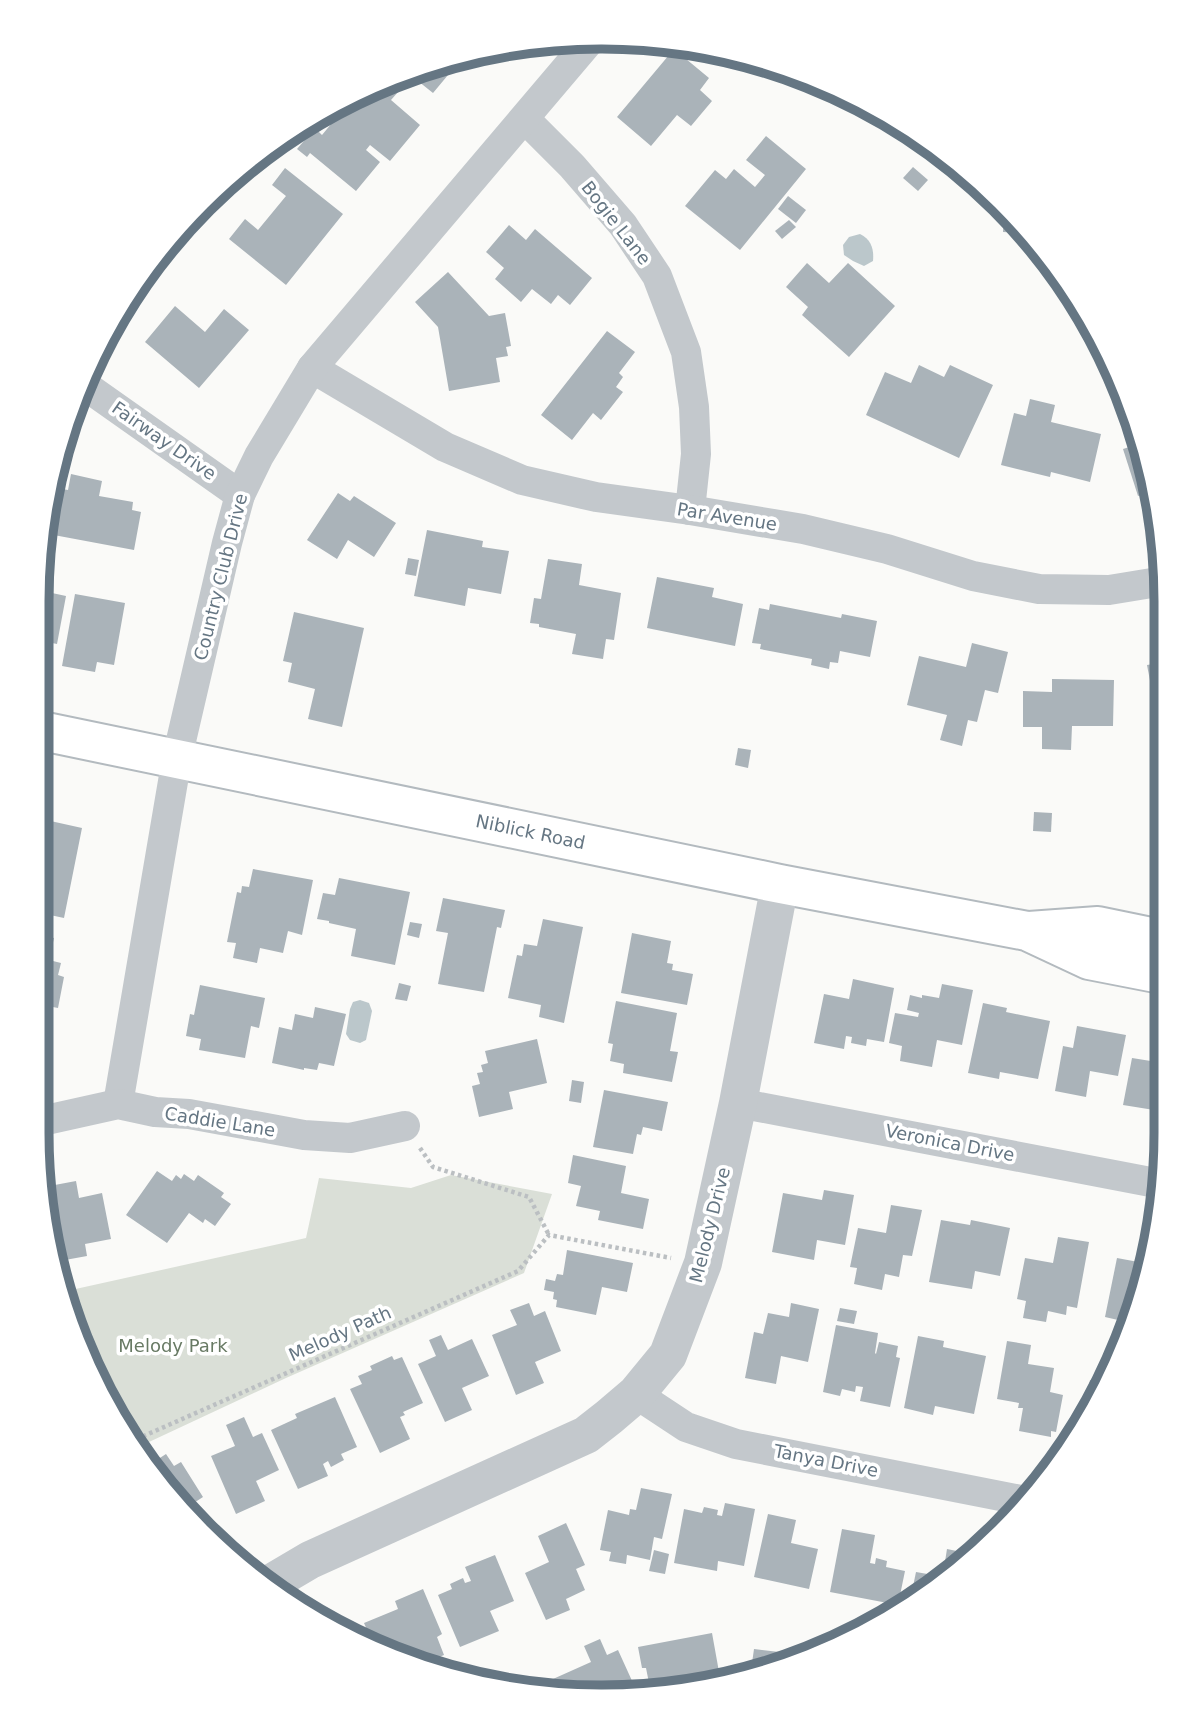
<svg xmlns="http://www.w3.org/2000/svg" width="1203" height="1734" font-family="'DejaVu Sans',sans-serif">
<rect width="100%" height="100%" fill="#fafaf8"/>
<g fill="#dadfd7">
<path d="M178 234 110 346 104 342 112 319Z"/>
<path d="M451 1175 552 1194 524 1273 286 1378 134 1449 132 1446 62 1292 306 1238 319 1178 411 1188Z"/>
</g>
<g fill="#bbc7cb">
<path d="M860 234C872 240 874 250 873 261L864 266 853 261 844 255 843 245 849 237Z"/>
<path d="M360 1000 369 1003 372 1011 366 1040 360 1043 350 1040 346 1034 350 1009 353 1002Z"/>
</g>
<g fill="#aab3b9">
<path d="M674 49 709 78 700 90 712 101 691 126 677 115 651 146 617 117Z"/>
<path d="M446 61 440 68 448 75 433 93 408 73Z"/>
<path d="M384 80 398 92 391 100 420 125 390 161 370 145 366 150 380 162 356 191 310 153 307 157 297 149 315 128 322 135 351 100 360 107 366 99 360 94Z"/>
<path d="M766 136 806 169 740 250 685 206 715 170 726 179 734 169 755 187 765 175 746 160Z"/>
<path d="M913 167 928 180 918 191 903 178Z"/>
<path d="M285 168 343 214 286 285 229 239 245 219 258 230 286 196 272 185Z"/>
<path d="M788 196 806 210 796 223 778 209Z"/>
<path d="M1004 206 1020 229 1023 233 1003 232Z"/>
<path d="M789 220 796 227 782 239 775 231Z"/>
<path d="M509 225 526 240 535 229 592 278 570 305 558 295 551 304 532 289 521 302 495 279 504 268 486 252Z"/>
<path d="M807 263 829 283 848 263 895 306 849 357 802 315 808 307 786 287Z"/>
<path d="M448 272 489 316 505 313 511 346 506 347 508 356 496 358 500 382 449 391 438 327 415 302Z"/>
<path d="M175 306 205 332 224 309 249 330 199 388 145 342Z"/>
<path d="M607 331 635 352 619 373 623 377 616 387 623 392 601 420 593 413 572 440 541 415Z"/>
<path d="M919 365 944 377 950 365 993 385 959 458 866 415 885 372 911 383Z"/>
<path d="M1030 399 1055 405 1051 422 1101 434 1090 482 1051 472 1050 477 1001 465 1014 413 1026 416Z"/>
<path d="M1139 444 1155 490 1138 496 1123 449Z"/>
<path d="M71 474 102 481 99 496 133 502 132 510 141 512 134 550 43 533 46 510 52 511 57 488 68 490Z"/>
<path d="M338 493 350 501 354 496 396 523 374 557 348 540 337 559 307 540Z"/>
<path d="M427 530 483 541 482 547 509 551 501 594 468 588 465 606 414 596Z"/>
<path d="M408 558 419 560 416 576 405 574Z"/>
<path d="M548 559 582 564 579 585 621 593 614 640 606 639 603 659 572 654 576 634 539 627V624L530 623 534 598 541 599Z"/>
<path d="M657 577 714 588 712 597 743 604 735 646 647 628Z"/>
<path d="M38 590 66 596 57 644 37 640Z"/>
<path d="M75 594 125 603 114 665 97 662 95 672 62 666Z"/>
<path d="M770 604 841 618 842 614 877 621 870 657 840 651 838 663 830 662 829 669 811 665 812 659 760 649 761 644 752 643 759 608 769 610Z"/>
<path d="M294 612 364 628 342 727 308 719 315 689 288 682 292 663 283 661Z"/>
<path d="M972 643 1008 652 998 693 985 690 977 722 968 720 962 746 940 740 947 715 907 705 919 656 966 667Z"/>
<path d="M1166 662V715L1157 717 1147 665Z"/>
<path d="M1052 679 1114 680 1113 726H1072L1071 750 1042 749V727H1023V691L1052 692Z"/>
<path d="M738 748 751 750 748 768 735 765Z"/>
<path d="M1034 812 1052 813 1051 832 1033 831Z"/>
<path d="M37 818 82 828 64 918 50 915 47 929 37 926Z"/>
<path d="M253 869 313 880 302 935 288 931 283 953 260 948 257 963 233 958 236 943 227 942 237 892 241 893 242 886 249 887Z"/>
<path d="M339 878 410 892 395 965 351 956 356 929 329 923V921L317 919 323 893 335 895Z"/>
<path d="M443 898 505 910 501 928 497 927 484 992 438 984 448 933 436 931Z"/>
<path d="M543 919 583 927 564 1023 539 1017 541 1005 508 998 517 955 522 956 524 944 537 946Z"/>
<path d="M410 922 422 924 419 938 407 935Z"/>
<path d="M632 933 671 941 667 963 673 964 672 970 693 974 687 1005 621 993Z"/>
<path d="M37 935 54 938 49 960 61 963 58 975 64 977 58 1008 37 1004Z"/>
<path d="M853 979 894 988 884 1042 867 1039 866 1046 851 1043 852 1037 846 1036 844 1049 814 1043 824 994 849 999Z"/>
<path d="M399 983 411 986 407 1001 395 999Z"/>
<path d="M942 984 973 990 962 1045 937 1040 932 1067 900 1061 902 1046 889 1043 895 1013 918 1017 919 1013 907 1010 910 995 922 998V995L939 998Z"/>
<path d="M200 985 265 998 259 1028 251 1026 245 1058 199 1050 201 1039 186 1036 190 1014 194 1015Z"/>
<path d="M616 1001 677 1013 670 1051 678 1052 672 1082 623 1073 624 1064 610 1061 613 1044 608 1043Z"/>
<path d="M983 1003 1007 1008 1006 1012 1050 1021 1038 1079 1000 1072 999 1079 968 1073Z"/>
<path d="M315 1007 346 1014 334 1066 319 1063 317 1070 304 1068V1070L272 1063 279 1027 292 1030 295 1014 313 1018Z"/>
<path d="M37 1014 50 1016 44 1046 40 1045 38 1053H37Z"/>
<path d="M1077 1026 1126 1035 1118 1076 1090 1071 1086 1097 1055 1091 1063 1046 1073 1048Z"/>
<path d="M537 1039 547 1083 509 1092 513 1109 479 1117 472 1086 480 1084 477 1073 483 1072 481 1065 488 1063 485 1051Z"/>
<path d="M1160 1043 1166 1044V1105L1162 1104 1163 1099 1156 1098 1154 1110 1123 1105 1132 1058 1157 1062Z"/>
<path d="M572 1080 584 1082 581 1103 569 1101Z"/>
<path d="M604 1090 668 1102 662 1131 643 1127 641 1135 637 1134 633 1154 593 1147Z"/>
<path d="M573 1155 626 1166 621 1193 649 1199 643 1229 598 1220 600 1211 576 1206 581 1186 568 1183Z"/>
<path d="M157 1171 172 1181 176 1175 181 1179 184 1174 194 1181 198 1175 224 1193 221 1197 231 1204 215 1226 205 1219 203 1223 189 1213 167 1243 126 1215Z"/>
<path d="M76 1181 79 1198 102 1193 111 1239 85 1244 87 1256 54 1262 44 1187Z"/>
<path d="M824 1190 854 1195 845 1245 817 1240 814 1260 772 1252 783 1193 822 1200Z"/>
<path d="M891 1205 922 1210 912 1256 903 1255 899 1277 885 1274 882 1290 854 1284 857 1268 850 1267 858 1228 886 1233Z"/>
<path d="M941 1220 970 1225 971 1220 1010 1228 1000 1276 975 1271 972 1289 929 1282Z"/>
<path d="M1058 1237 1089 1242 1077 1308 1067 1306 1066 1315 1048 1311 1046 1322 1023 1318 1026 1301 1017 1299 1025 1258 1053 1263Z"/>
<path d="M567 1250 633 1263 627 1292 602 1287 596 1315 556 1307 557 1300 553 1299 554 1292 544 1290 546 1279 555 1281 557 1274 563 1275Z"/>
<path d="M1117 1258 1149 1264 1131 1323 1105 1317Z"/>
<path d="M529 1303 534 1316 545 1311 561 1351 535 1362 544 1383 516 1395 492 1335 517 1325 510 1310Z"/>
<path d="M791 1303 819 1309 808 1362 781 1356 776 1384 745 1378 754 1332 763 1334 768 1313 789 1317Z"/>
<path d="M840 1308 857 1311 854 1324 837 1321Z"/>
<path d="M836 1325 878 1333 875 1353 876 1354 879 1342 898 1346 896 1357 900 1358 890 1407 860 1401 863 1387 856 1386 855 1392 842 1389 840 1396 823 1392Z"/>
<path d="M441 1335 448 1350 472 1339 489 1376 462 1388 472 1410 445 1422 418 1364 436 1356 429 1340Z"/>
<path d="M918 1336 944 1341 943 1347 986 1356 974 1414 935 1406 933 1415 904 1408Z"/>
<path d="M1007 1341 1031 1345 1028 1364 1054 1368 1050 1392 1063 1395 1056 1432 1051 1431V1437L1019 1431 1023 1408H1018L1019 1403 997 1399Z"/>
<path d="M392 1356 394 1360 402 1357 423 1403 403 1412 405 1415 400 1417 410 1439 380 1453 350 1389 362 1384 358 1376 372 1370 370 1366Z"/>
<path d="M1090 1380 1105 1383 1085 1420H1082Z"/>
<path d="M335 1397 357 1447 341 1454 344 1460 331 1467 328 1461 323 1464 328 1476 298 1489 271 1430 297 1418 295 1414Z"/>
<path d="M244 1417 253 1437 262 1433 279 1470 256 1481 265 1501 236 1514 211 1456 235 1446 226 1425Z"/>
<path d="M166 1454 174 1466 181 1462 203 1497 186 1508 149 1465Z"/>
<path d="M641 1488 672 1494 662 1539 654 1537 650 1560 627 1555 626 1564 609 1561 611 1552 600 1550 608 1510 629 1515 630 1509 636 1510Z"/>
<path d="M725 1503 755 1509 744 1566 718 1561 717 1571 674 1563 684 1509 702 1513 704 1507 718 1510 717 1515 722 1516Z"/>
<path d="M768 1514 796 1520 791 1543 818 1549 809 1589 754 1577Z"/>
<path d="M566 1523 585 1565 576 1569 585 1590 566 1599 570 1610 546 1620 525 1573 549 1562 538 1536Z"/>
<path d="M842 1529 875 1535 870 1563 875 1564 876 1558 887 1561 886 1567 905 1571 898 1605 830 1592Z"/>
<path d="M947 1549 971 1554 943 1574Z"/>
<path d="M654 1550 669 1554 665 1574 649 1571Z"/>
<path d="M495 1555 514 1601 490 1611 499 1631 460 1647 438 1595 452 1589 450 1584 463 1578 465 1583 471 1581 465 1567Z"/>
<path d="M916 1572 939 1576 911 1596Z"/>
<path d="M423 1589 442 1634 437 1637 444 1655 422 1664 385 1654 375 1648 364 1623 398 1609 395 1601Z"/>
<path d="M712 1633 721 1683 711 1686 650 1688 646 1668H642L638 1647Z"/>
<path d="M600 1639 607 1655 618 1650 633 1683 618 1690 559 1691 553 1679 591 1662 584 1646Z"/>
<path d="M754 1649 805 1655 739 1677 740 1669 751 1670Z"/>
<path d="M538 1681 542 1692H528L518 1690Z"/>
</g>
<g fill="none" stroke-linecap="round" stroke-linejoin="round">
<defs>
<g id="secondary">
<path id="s1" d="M37 730 780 884 1027 931 1089 960 1166 975"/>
<path d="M1029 931 1098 926 1166 940"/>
</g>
</defs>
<use href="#secondary" stroke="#b3babf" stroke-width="42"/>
<g stroke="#bbbfc2" stroke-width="4.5" stroke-dasharray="3.5 3.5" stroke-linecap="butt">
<path d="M420 1148 433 1167 529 1197 549 1235"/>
<path d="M130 1442 518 1271 549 1235 671 1258"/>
</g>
<g stroke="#c3c8cc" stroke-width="30">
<path d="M525 119 572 166 623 225 657 276 686 352 694 407 696 454 690 510"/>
<path d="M312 368 445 447 522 480 596 497 690 510 803 529 887 549 973 576 1039 589 1109 590 1164 581"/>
<path d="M87 387 240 495"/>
<path d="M738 1103 1161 1184"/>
<path d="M118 1104 177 758 227 543 240 495 259 456 312 368 592 38"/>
<path d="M37 1122 118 1104 155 1112 189 1114 304 1135 350 1138 405 1126"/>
<path d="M636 1394 686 1427 736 1444 1026 1501"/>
</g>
<path stroke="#c3c8cc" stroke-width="38" d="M271 1583 310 1560 586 1435 609 1417 636 1394 668 1355 703 1263 738 1103 780 884"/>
<use href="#secondary" stroke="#fff" stroke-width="38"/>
</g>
<g text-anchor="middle" stroke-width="7" stroke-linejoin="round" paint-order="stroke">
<g font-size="18" fill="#657683" stroke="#fff">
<text transform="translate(616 223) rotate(52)" y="6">Bogie Lane</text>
<text transform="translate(164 441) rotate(35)" y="6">Fairway Drive</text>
<text transform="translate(727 517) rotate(9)" y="6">Par Avenue</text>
<text transform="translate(221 577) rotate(-76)" y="6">Country Club Drive</text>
<text dy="6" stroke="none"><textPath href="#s1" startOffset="504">Niblick Road</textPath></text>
<text transform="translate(220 1122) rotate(9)" y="6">Caddie Lane</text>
<text transform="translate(950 1143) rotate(11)" y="6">Veronica Drive</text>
<text transform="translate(710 1225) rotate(-76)" y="6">Melody Drive</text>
<text transform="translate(340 1334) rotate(-24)" y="6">Melody Path</text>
<text transform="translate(826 1461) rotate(11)" y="6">Tanya Drive</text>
</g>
<g font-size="18" fill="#687a64" stroke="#fff">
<text x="173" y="1352">Melody Park</text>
</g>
</g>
<path d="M0 0H1203V1734H0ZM601 49H602A552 552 0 0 1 1154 601V1133A552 552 0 0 1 602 1685H601A552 552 0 0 1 49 1133V601A552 552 0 0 1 601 49Z" fill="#fff" fill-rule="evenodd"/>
<path fill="none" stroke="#657683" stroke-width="9" d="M601 49H602A552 552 0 0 1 1154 601V1133A552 552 0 0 1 602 1685H601A552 552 0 0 1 49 1133V601A552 552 0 0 1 601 49Z"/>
</svg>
